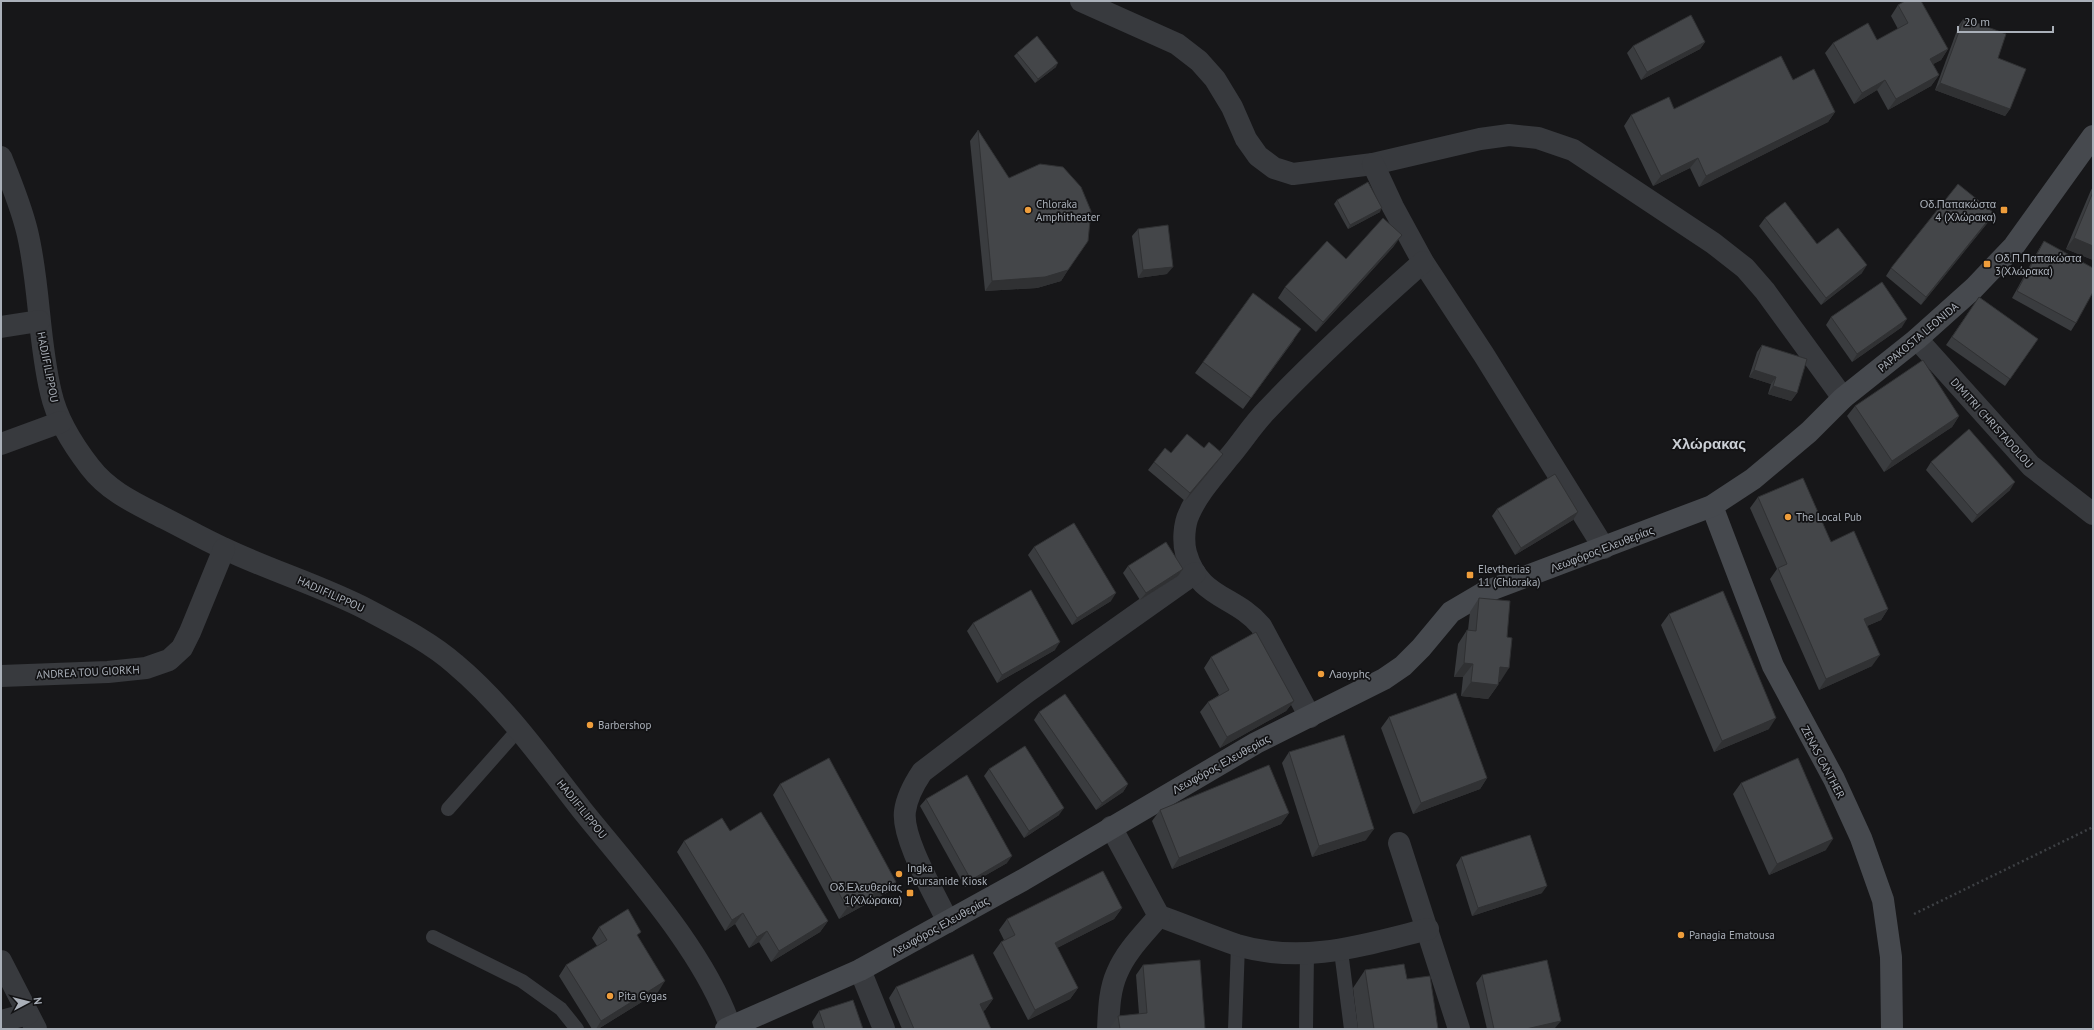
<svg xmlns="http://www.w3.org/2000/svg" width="2094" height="1030" font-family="'PT Sans',sans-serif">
<rect width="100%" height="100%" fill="#171719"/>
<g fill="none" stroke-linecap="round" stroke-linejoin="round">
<path stroke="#3e4145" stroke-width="2.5" stroke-dasharray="2 3" stroke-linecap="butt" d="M1914 914 2093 827"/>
<g stroke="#383a3e" stroke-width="14">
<path d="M448 809 518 730"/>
<path d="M433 937 522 981 561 1009 577 1029"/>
<path d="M1341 951 1351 1029"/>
<path d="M1235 1029 1238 945"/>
<path d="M1306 1029 1307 954"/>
</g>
<g stroke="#383a3e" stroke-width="22">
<path d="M1081 1 1177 44 1199 61 1215 79 1232 107 1246 139 1258 156 1274 168 1293 174 1373 164 1480 139 1509 135 1538 138 1573 150 1713 243 1745 268 1765 291 1843 398"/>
<path d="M1 157C11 182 21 206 27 231 40 284 38 340 51 393 57 420 73 445 90 467 109 492 137 504 164 518 184 528 203 539 223 548 271 571 322 586 368 610 398 626 430 642 455 664 504 705 543 760 582 810 632 872 706 953 731 1029"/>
<path d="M1373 164 1393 207 1423 262 1484 355 1604 548"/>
<path d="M1 327 39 321"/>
<path d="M1917 339 2031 466 2093 514"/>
<path d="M1 444 61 422"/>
<path d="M1 676 108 672 146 668 169 660 182 648 190 632 224 549"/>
<path d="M1310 717 1261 626C1235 595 1199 599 1186 553 1183 542 1184 524 1189 514 1198 493 1215 475 1229 457 1242 442 1253 424 1267 410 1316 358 1369 310 1423 262"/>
<path d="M1399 843 1459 1029"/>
<path d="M1159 916C1185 925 1210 936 1237 945 1303 965 1364 945 1428 929"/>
<path d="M948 922C936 896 901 838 905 811 907 796 914 784 922 772L1027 692 1195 573"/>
<path d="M1 961 36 1029"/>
<path d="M860 970 884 1029"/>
<path d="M1 1021 28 1014"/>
<path d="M1108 1029C1109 1011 1109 991 1117 973 1126 951 1144 934 1159 916L1111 827"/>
</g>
<g stroke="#46494e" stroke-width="22">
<path d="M1712 506 1773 666 1834 779 1861 838 1883 900 1891 957 1892 1029"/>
<path d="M726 1029 860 970 1023 880 1256 743 1384 679 1403 666 1421 648 1451 612 1485 592 1712 506 1753 479 1809 432 1843 398 1917 339 1974 288 2014 246 2093 136"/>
</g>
</g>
<g fill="#3a3c3f">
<path d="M1898 5 1948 49 1941 60 1933 64 1939 75 1931 86 1888 110 1877 90 1854 104 1825 53 1833 43 1877 40 1898 29 1891 16Z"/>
<path d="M1964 18 2010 109 2005 116 1935 90 1959 25Z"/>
<path d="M1705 42 1700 49 1641 80 1627 53 1633 46Z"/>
<path d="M1017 53 1056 67 1035 83 1014 56Z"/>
<path d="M1793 80 1835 112 1828 122 1699 187 1690 168 1653 186 1624 126 1631 115 1674 109Z"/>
<path d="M978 130 1068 270 1061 281 1037 288 985 291 970 141Z"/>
<path d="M2093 187V260L2066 249 2091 190Z"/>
<path d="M1337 200 1380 212 1348 229 1334 204Z"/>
<path d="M1994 213 1989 221 1921 305 1886 276 1891 268Z"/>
<path d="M1765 218 1817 244 1862 273 1821 305 1759 226Z"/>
<path d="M1138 229 1167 274 1138 278 1132 236Z"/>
<path d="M2044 241 2076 323 2071 331 2012 298 2039 249Z"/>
<path d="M1394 246 1316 332 1278 298 1285 287Z"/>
<path d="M1979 297 2038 339 2005 386 1946 345Z"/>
<path d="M1831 317 1902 327 1852 362 1826 325Z"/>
<path d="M1294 340 1243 409 1195 373 1203 362Z"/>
<path d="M1762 345 1797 393 1791 401 1768 394 1771 384 1749 377 1757 352Z"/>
<path d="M1855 406 1959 416 1952 427 1884 472 1847 416Z"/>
<path d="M1204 448 1223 454 1218 461 1185 501 1148 470 1154 462 1171 453Z"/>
<path d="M1931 462 2010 490 1972 523 1926 470Z"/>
<path d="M1758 497 1831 542 1888 609 1881 620 1867 626 1872 666 1819 690 1770 579 1777 569 1750 508Z"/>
<path d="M1497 509 1573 520 1515 555 1492 516Z"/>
<path d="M1034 547 1111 601 1072 625 1028 555Z"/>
<path d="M1128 566 1178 576 1140 600 1123 573Z"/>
<path d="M1479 598 1500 682H1498V685L1488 699 1461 696 1463 677H1454L1458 644 1467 630H1468L1470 612Z"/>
<path d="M1669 614 1769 729 1714 752 1661 625Z"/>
<path d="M973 623 1055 650 997 683 967 631Z"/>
<path d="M1211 657 1294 701 1286 711 1220 748 1200 712 1208 702 1219 695 1204 668Z"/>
<path d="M1039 712 1128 784 1123 792 1096 810 1034 720Z"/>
<path d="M1389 717 1487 778 1480 789 1413 814 1381 728Z"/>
<path d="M1289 752 1366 840 1312 857 1282 763Z"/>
<path d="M989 769 1059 815 1024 838 984 776Z"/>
<path d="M1741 783 1826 850 1769 875 1733 794Z"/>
<path d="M780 784 896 882 888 892 839 919 773 795Z"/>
<path d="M926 799 1007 863 965 887 920 806Z"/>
<path d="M1160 810 1289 813 1281 824 1172 869 1152 821Z"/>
<path d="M730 831 828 921 820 932 771 962 759 942 749 948 735 924 725 931 677 852 684 841Z"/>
<path d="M1461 857 1542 893 1472 916 1456 865Z"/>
<path d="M1122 908 1114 919 1057 948 1078 988 1070 999 1028 1020 993 953 1001 942 1004 940 999 930 1007 919Z"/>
<path d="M599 927 638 936 658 992 598 1029H592L559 976 566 965 597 946 592 938Z"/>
<path d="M1143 965 1205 1029H1111V1026L1118 1016 1139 1014 1136 975Z"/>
<path d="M1365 970 1407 979 1438 1029H1358L1353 988Z"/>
<path d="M1482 975 1555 1028 1553 1029H1487L1476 983Z"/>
<path d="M896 987 993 999 985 1010 983 1011 991 1029H902L889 998Z"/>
<path d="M819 1011 863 1029H814L812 1022Z"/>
</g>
<g fill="#303133">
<path d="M1705 42 1700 49 1641 80 1647 72Z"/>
<path d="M1948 49 1941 60 1922 70 1930 59Z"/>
<path d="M1058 63 1056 67 1035 83 1038 79Z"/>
<path d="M1939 75 1931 86 1888 110 1896 99Z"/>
<path d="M1885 80 1877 90 1854 104 1862 93Z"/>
<path d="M1940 83 2010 109 2005 116 1935 90Z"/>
<path d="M1835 112 1828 122 1699 187 1706 176Z"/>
<path d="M1698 158 1690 168 1653 186 1661 176Z"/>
<path d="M1382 208 1380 212 1348 229 1350 225Z"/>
<path d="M1994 213 1989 221 1921 305 1926 297Z"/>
<path d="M1402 235 1394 246 1316 332 1323 322Z"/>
<path d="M2074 238 2093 246V260L2066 249Z"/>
<path d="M1867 265 1862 273 1821 305 1826 298Z"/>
<path d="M1173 267 1167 274 1138 278 1143 270Z"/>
<path d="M1068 270 1061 281 1037 288 985 291 992 281Z"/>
<path d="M1907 319 1902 327 1852 362 1857 354Z"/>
<path d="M1754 370 1776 377 1771 384 1749 377Z"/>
<path d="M1773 386 1797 393 1791 401 1768 394Z"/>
<path d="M1959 416 1952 427 1884 472 1892 461Z"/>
<path d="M1223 454 1218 461 1185 501 1190 493Z"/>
<path d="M2015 482 2010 490 1972 523 1977 515Z"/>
<path d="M1578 512 1573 520 1515 555 1521 548Z"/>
<path d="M1183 569 1178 576 1140 600 1146 593Z"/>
<path d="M1116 593 1111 601 1072 625 1077 618Z"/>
<path d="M1888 609 1881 620 1857 630 1864 619Z"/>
<path d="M1060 642 1055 650 997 683 1002 675Z"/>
<path d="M1880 655 1872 666 1819 690 1826 679Z"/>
<path d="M1464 663 1473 664 1463 677H1454Z"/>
<path d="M1500 667 1509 668 1500 682 1490 681Z"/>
<path d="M1471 682 1498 685 1488 699 1461 696Z"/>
<path d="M1294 701 1286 711 1220 748 1227 737Z"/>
<path d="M1776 718 1769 729 1714 752 1722 741Z"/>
<path d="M1487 778 1480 789 1413 814 1421 803Z"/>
<path d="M1128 784 1123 792 1096 810 1102 803Z"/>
<path d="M1064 808 1059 815 1024 838 1029 831Z"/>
<path d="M1289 813 1281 824 1172 869 1179 858Z"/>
<path d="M1374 829 1366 840 1312 857 1319 846Z"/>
<path d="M1833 839 1826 850 1769 875 1777 864Z"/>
<path d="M1012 856 1007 863 965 887 971 880Z"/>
<path d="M896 882 888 892 839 919 847 908Z"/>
<path d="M1547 886 1542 893 1472 916 1478 908Z"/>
<path d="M1122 908 1114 919 1047 953 1055 943Z"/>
<path d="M743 913 735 924 725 931 732 920Z"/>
<path d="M828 921 820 932 771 962 779 951Z"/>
<path d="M767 931 759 942 749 948 757 937Z"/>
<path d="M665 981 658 992 598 1029H596L601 1021Z"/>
<path d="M1078 988 1070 999 1028 1020 1035 1010Z"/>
<path d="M993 999 985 1010 973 1015 980 1004Z"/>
<path d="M1561 1021 1555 1028 1553 1029H1526Z"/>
</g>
<g fill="#444649" stroke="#303133">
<path d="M1905 1H1921L1948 49 1930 59 1939 75 1896 99 1885 80 1862 93 1833 43 1868 23 1877 40 1908 23 1898 5Z"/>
<path d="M1691 15 1705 42 1647 72 1633 46Z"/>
<path d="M1964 18 2006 34 1998 58 2026 69 2010 109 1940 83Z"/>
<path d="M1037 36 1058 63 1038 79 1017 53Z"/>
<path d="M1781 56 1793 80 1814 69 1835 112 1706 176 1698 158 1661 176 1631 115 1669 97 1674 109Z"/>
<path d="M978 130 1009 178 1040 164 1063 167 1081 187 1091 211 1088 241 1068 270 1045 277 992 281Z"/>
<path d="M1368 182 1382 208 1350 225 1337 200Z"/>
<path d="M1958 184 1994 213 1926 297 1891 268Z"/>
<path d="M2093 192V246L2074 238Z"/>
<path d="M1785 202 1817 244 1838 228 1867 265 1826 298 1765 218Z"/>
<path d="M1383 218 1402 235 1323 322 1285 287 1327 241 1346 259Z"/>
<path d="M1168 225 1173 267 1143 270 1138 229Z"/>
<path d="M2044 241 2093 268V292L2076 323 2017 291Z"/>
<path d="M1882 282 1907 319 1857 354 1831 317Z"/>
<path d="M1253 293 1301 329 1251 398 1203 362Z"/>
<path d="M1979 297 2038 339 2010 379 1952 337Z"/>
<path d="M1762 345 1807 359 1797 393 1773 386 1776 377 1754 370Z"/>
<path d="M1923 360 1959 416 1892 461 1855 406Z"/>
<path d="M1969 429 2015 482 1977 515 1931 462Z"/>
<path d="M1187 434 1204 448 1209 442 1223 454 1190 493 1154 462 1165 448 1171 453Z"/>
<path d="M1555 474 1578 512 1521 548 1497 509Z"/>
<path d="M1803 478 1831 542 1854 531 1888 609 1864 619 1880 655 1826 679 1778 568 1787 564 1758 497Z"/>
<path d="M1074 523 1116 593 1077 618 1034 547Z"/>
<path d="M1166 542 1183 569 1146 593 1128 566Z"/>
<path d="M1031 590 1060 642 1002 675 973 623Z"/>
<path d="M1723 591 1776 718 1722 741 1669 614Z"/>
<path d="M1479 598 1510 601 1507 637 1512 638 1509 668 1500 667 1498 685 1471 682 1473 664 1464 663 1467 630 1476 631Z"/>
<path d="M1256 632 1294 701 1227 737 1208 702 1229 690 1211 657Z"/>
<path d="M1456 693 1487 778 1421 803 1389 717Z"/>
<path d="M1065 694 1128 784 1102 803 1039 712Z"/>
<path d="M1344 735 1374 829 1319 846 1289 752Z"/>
<path d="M1025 746 1064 808 1029 831 989 769Z"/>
<path d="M829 758 896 882 847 908 780 784Z"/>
<path d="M1798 758 1833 839 1777 864 1741 783Z"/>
<path d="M1269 765 1289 813 1179 858 1160 810Z"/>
<path d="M967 775 1012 856 971 880 926 799Z"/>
<path d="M761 812 828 921 779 951 767 931 757 937 743 913 732 920 684 841 722 818 730 831Z"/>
<path d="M1530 835 1547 886 1478 908 1461 857Z"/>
<path d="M1103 871 1122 908 1055 943 1078 988 1035 1010 1001 942 1015 935 1007 919Z"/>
<path d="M628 909 641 932 637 935 665 981 601 1021 566 965 607 940 599 927Z"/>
<path d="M973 954 993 999 980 1004 991 1029H914L896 987Z"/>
<path d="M1200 960 1205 1029H1120L1118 1016 1147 1013 1143 965Z"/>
<path d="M1547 960 1561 1021 1526 1029H1494L1482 975Z"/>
<path d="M1404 964 1407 979 1430 976 1438 1029H1374L1365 970Z"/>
<path d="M853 1000 863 1029H825L819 1011Z"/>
</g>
<g fill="#ee9d3b" stroke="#121214" stroke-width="1.5">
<circle cx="1028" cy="210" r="4"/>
<rect x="2000" y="206" width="8" height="8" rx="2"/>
<rect x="1983" y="260" width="8" height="8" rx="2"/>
<circle cx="1788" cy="517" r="4"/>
<rect x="1466" y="571" width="8" height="8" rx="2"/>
<circle cx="1321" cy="674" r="4"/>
<circle cx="590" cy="725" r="4"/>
<circle cx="899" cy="874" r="4"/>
<rect x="906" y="889" width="8" height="8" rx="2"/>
<circle cx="1681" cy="935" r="4"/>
<circle cx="610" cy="996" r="4"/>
</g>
<g text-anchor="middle" stroke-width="3.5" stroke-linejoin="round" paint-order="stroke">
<g font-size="11" fill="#aab0b9" stroke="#121214" text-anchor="start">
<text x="1036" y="208">Chloraka<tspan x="1036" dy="13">Amphitheater</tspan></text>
<text x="1996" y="208" text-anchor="end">Οδ.Παπακώστα<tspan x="1996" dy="13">4 (Χλώρακα)</tspan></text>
<text x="1995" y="262">Οδ.Π.Παπακώστα<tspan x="1995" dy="13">3(Χλώρακα)</tspan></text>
<text x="1796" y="521">The Local Pub</text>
<text x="1478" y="573">Elevtherias<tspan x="1478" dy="13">11 (Chloraka)</tspan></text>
<text x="1329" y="678">Λaoyphς</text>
<text x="598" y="729">Barbershop</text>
<text x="907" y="872">Ingka<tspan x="907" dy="13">Poursanide Kiosk</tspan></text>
<text x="902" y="891" text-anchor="end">Οδ.Ελευθερίας<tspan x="902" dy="13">1(Χλώρακα)</tspan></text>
<text x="1689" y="939">Panagia Ematousa</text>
<text x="618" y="1000">Pita Gygas</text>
</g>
<g font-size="11" fill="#aab0b9" stroke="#121214">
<text transform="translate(1918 337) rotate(-40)" y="4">PAPAKOSTA LEONIDA</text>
<text transform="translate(48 367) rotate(79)" y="4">HADJIFILIPPOU</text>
<text transform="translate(1992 423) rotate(48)" y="4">DIMITRI CHRISTADOLOU</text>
<text transform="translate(1602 549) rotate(-21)" y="4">Λεωφόρος Ελευθερίας</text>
<text transform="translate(331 594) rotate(24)" y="4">HADJIFILIPPOU</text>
<text transform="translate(88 672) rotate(-3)" y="4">ANDREA TOU GIORKH</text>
<text transform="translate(1823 762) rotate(62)" y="4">ZENAS CANTHER</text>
<text transform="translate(1221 764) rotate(-29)" y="4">Λεωφόρος Ελευθερίας</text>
<text transform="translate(582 809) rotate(51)" y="4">HADJIFILIPPOU</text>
<text transform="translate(940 926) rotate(-29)" y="4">Λεωφόρος Ελευθερίας</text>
</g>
<g font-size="15" font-weight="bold" fill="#cbcfd5" stroke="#121214">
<text x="1709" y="449">Χλώρακας</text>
</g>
</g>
<rect width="2094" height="1030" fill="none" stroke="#aab0b9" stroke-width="4"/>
<g transform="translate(28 1002) rotate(83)" stroke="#121214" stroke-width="3" paint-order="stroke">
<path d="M0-3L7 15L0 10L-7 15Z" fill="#aab0b9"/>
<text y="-6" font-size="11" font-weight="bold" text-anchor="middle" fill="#aab0b9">N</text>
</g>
<path d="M1958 26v6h95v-6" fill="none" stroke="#aab0b9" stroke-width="2"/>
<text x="1964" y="26" font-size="12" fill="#aab0b9" stroke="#121214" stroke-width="3" paint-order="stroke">20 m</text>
</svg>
